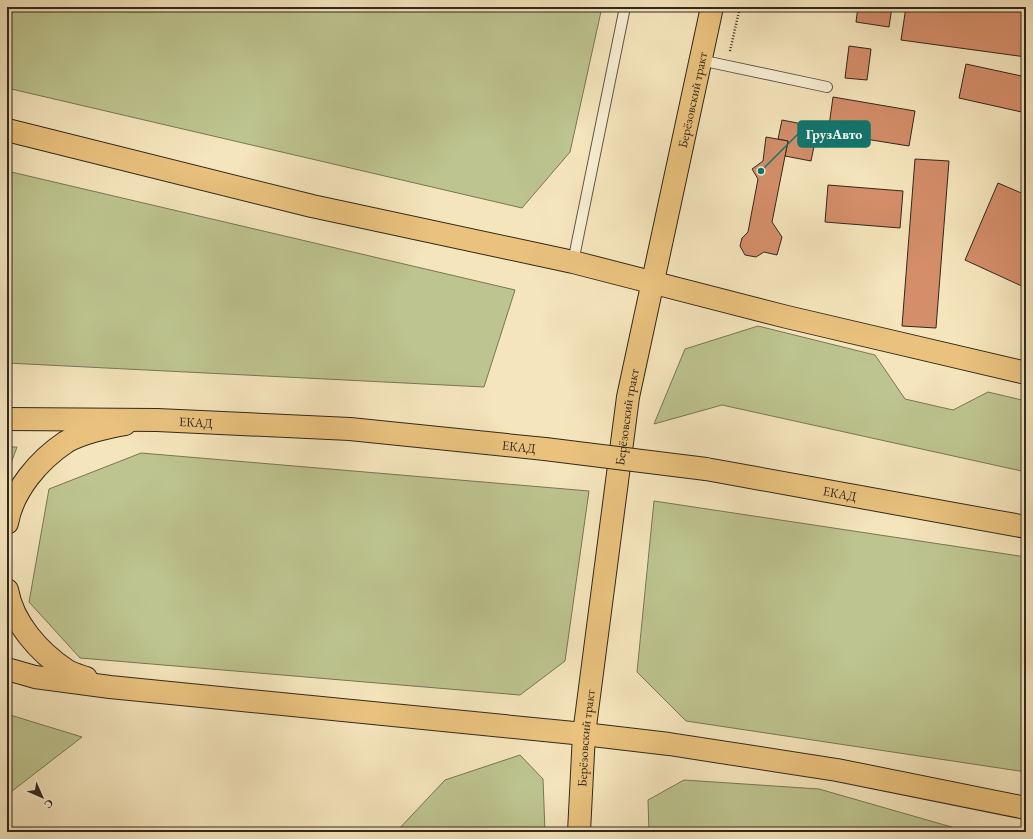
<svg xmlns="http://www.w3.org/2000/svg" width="1033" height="839" font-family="'EB Garamond',serif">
<rect width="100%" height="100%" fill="#f5e5bc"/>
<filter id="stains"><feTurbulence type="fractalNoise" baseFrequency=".005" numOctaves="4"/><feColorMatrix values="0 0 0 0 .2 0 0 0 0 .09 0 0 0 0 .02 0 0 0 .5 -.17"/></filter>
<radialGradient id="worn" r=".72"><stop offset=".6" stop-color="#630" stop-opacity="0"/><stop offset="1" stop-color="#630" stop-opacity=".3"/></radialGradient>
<g fill="#bdc48f" stroke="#787656">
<path d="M7 7H602L570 152 522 208 7 88Z"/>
<path d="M7 171 515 290 484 387 7 363Z"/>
<path d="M758 326 875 355 905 399 953 410 988 392 1026 401V472L722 405 654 424 685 349Z"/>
<path d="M7 447H17L7 474Z"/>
<path d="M141 453 589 491 565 661 520 695 80 658 29 602 49 489Z"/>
<path d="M654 501 1026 557V772L686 721 637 672Z"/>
<path d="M7 714 82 737 7 795Z"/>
<path d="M520 755 543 779 545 832H396L445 780Z"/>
<path d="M684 780 819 789 969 832H649L648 800Z"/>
</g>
<g fill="#d48e6a" stroke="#32281c">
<path d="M858 7H892L889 27 856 22Z"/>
<path d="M906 7H1026V57L901 40Z"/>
<path d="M849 46 871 49 867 80 845 78Z"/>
<path d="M966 64 1026 77V113L959 98Z"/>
<path d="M833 97 915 111 909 146 828 133Z"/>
<path d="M782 120 818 127 811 161 785 156 788 141 778 139Z"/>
<path d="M766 137 788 141 772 222 782 237 777 255 764 252 756 257 745 255 740 246 742 238 748 232 758 179 752 169 763 161Z"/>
<path d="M915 159 949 161 936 328 902 326Z"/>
<path d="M998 183 1026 195V288L965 260Z"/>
<path d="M828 185 903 191 900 228 825 222Z"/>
</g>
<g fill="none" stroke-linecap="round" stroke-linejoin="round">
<defs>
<g id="service">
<path d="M700 60 827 87"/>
<path d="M573 262 625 7"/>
</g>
<g id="primary">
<path d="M7 130 312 206 573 262 787 317 1026 373"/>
<path d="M7 523C13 490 39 460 66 442 79 434 110 426 125 424"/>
<path d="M7 590C13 623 39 652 66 670 72 674 80 676 86 678"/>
<path d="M7 669 35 677 110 687 584 734 669 744 837 770 1026 808"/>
<path id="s1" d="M579 832 584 734 628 397 712 7"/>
</g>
<g id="trunk">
<path id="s2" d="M7 419 157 420 350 429 545 449"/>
<path id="s3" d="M706 469 1026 527"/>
</g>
</defs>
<use href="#service" stroke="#635744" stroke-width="12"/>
<use href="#primary" stroke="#32281c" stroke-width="24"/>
<use href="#trunk" stroke="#32281c" stroke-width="24"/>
<path stroke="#32281c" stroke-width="2.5" stroke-dasharray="1 2" stroke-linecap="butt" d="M730 51 740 7"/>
<use href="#service" stroke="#f8eed3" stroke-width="10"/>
<use href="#primary" stroke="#eac27e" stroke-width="22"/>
<use href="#trunk" stroke="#eac27e" stroke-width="22"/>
<defs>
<path id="trunk-bridge" d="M545 449 706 469"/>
</defs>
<use href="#trunk-bridge" stroke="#32281c" stroke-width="24" stroke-linecap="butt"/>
<use href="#trunk-bridge" stroke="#eac27e" stroke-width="22"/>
</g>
<g text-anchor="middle" stroke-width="3" stroke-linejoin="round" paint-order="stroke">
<g font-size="13" fill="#32281c" stroke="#f8eed3">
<text dy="5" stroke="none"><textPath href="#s1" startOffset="742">Берёзовский тракт</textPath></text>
<text dy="5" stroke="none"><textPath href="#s1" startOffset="418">Берёзовский тракт</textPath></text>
<text dy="5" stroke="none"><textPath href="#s2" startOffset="189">ЕКАД</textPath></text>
<text dy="5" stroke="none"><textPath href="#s2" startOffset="513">ЕКАД</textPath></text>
<text dy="5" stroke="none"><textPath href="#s3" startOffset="136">ЕКАД</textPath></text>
<text dy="5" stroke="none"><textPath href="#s1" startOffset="94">Берёзовский тракт</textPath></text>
</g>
</g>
<path fill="none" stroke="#0f766e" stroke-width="1.5" d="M761 171L798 134"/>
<circle fill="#0f766e" stroke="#f8eed3" stroke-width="1.5" cx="761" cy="171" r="4"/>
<rect fill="#0f766e" stroke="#0f766e" stroke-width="1.5" x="798" y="121" width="72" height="26" rx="4"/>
<g font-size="14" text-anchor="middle" font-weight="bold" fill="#fff">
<text x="834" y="139">ГрузАвто</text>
</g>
<rect width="1033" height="839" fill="none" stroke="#f5e5bc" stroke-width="24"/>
<rect x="8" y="8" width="1017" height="823" fill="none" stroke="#32281c" stroke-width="2"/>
<rect x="12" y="12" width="1009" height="815" fill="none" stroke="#32281c"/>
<g transform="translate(42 797) rotate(135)" stroke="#f8eed3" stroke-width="3" paint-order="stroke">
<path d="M0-3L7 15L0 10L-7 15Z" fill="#32281c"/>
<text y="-6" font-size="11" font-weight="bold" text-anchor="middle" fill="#32281c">С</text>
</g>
<rect width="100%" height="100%" filter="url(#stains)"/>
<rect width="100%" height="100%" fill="url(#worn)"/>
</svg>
